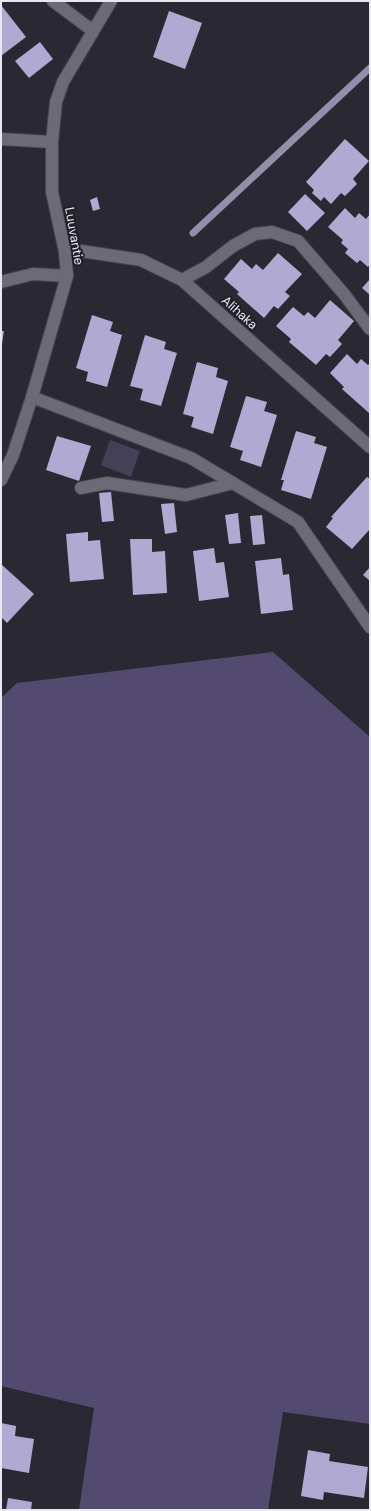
<svg xmlns="http://www.w3.org/2000/svg" width="371" height="1511" font-family="'DM Sans',sans-serif">
<rect width="100%" height="100%" fill="#2a2833"/>
<path fill="#444057" d="M110 440 140 451 131 477 101 465Z"/>
<path fill="#524b6f" d="M273 652 370 737V1424L283 1412 268 1510H79L94 1408 1 1386V698L17 683Z"/>
<g fill="none" stroke-linecap="round" stroke-linejoin="round">
<path stroke="#938eaa" stroke-width="7" d="M193 233 370 68"/>
</g>
<g fill="#b0a9d2">
<path d="M1 5 26 37 1 56Z"/>
<path d="M169 11 202 23 185 69 153 57Z"/>
<path d="M40 42 53 59 29 78 15 61Z"/>
<path d="M345 139 369 161 353 179 357 184 345 196 341 193 331 204 324 197 321 201 312 193 314 190 306 182Z"/>
<path d="M305 194 325 213 307 231 288 212Z"/>
<path d="M97 197 100 209 93 211 90 200Z"/>
<path d="M345 208 355 218 359 213 366 219 370 214V264L368 267 360 260 357 263 345 253 348 249 341 243 343 240 328 227Z"/>
<path d="M278 253 302 274 285 292 290 296 278 309 274 306 264 318 237 294 239 292 224 279 241 259 252 269 256 264 263 270Z"/>
<path d="M370 279V295L362 288Z"/>
<path d="M330 300 354 321 338 340 342 344 330 357 326 354 316 365 289 342 291 339 276 326 293 307 304 316 308 312 315 318Z"/>
<path d="M92 315 113 322 110 331 122 335 107 387 86 381 88 372 76 368Z"/>
<path d="M1 331H4L2 344H1Z"/>
<path d="M145 335 166 342 164 349 177 353 161 406 140 400 143 389 130 386Z"/>
<path d="M347 354 357 364 361 359 368 365 370 363 369 413 342 389 344 387 330 373Z"/>
<path d="M197 362 218 368 216 377 228 381 213 434 191 427 194 417 183 414Z"/>
<path d="M246 396 267 402 264 411 277 415 261 467 240 460 243 451 230 447Z"/>
<path d="M296 431 316 437 314 443 327 447 311 499 281 490 284 480H281Z"/>
<path d="M57 436 91 446 79 481 46 470Z"/>
<path d="M367 477 370 479V529L352 549 326 527 333 518 331 517Z"/>
<path d="M111 492 114 521 102 522 99 493Z"/>
<path d="M174 503 177 532 165 534 161 504Z"/>
<path d="M238 513 241 543 229 544 225 515Z"/>
<path d="M262 515 265 544 253 545 250 516Z"/>
<path d="M88 532V541L100 540 104 579 70 582 66 534Z"/>
<path d="M130 539H152V552L165 551 167 593 133 595Z"/>
<path d="M214 548 216 563 224 562 229 597 199 601 193 551Z"/>
<path d="M281 558 283 575 289 574 293 610 261 614 255 561Z"/>
<path d="M1 564 34 594 7 623 1 617Z"/>
<path d="M370 567V581L363 575Z"/>
<path d="M1 1423 16 1426 15 1436 34 1439 29 1473 1 1468Z"/>
<path d="M308 1450 330 1454 329 1461 368 1467 364 1498 324 1492 323 1500 301 1496Z"/>
<path d="M8 1498 32 1502 31 1510H6Z"/>
</g>
<g fill="none" stroke-linecap="round" stroke-linejoin="round">
<defs>
<g id="minor">
<path d="M53 1 93 31"/>
<path d="M1 139 52 142"/>
<path d="M65 252 81 251 141 260 182 280 370 447"/>
<path d="M182 280 206 267 233 246 255 234 272 232 298 241 344 294 370 329"/>
<path d="M1 282 33 274 67 276"/>
<path d="M32 397 191 458 298 522 370 627"/>
<path d="M1 480 13 455 32 397 67 276 65 252 52 192V142L56 102 63 82 111 1"/>
<path d="M81 488 107 483 186 495 233 483"/>
</g>
</defs>
<use href="#minor" stroke="#46454d" stroke-width="14"/>
<use href="#minor" stroke="#6b6a76" stroke-width="12"/>
</g>
<g text-anchor="middle" stroke-width="4" stroke-linejoin="round" paint-order="stroke">
<g font-size="13" fill="#e9e8ef" stroke="#201f29">
<text transform="translate(75 236) rotate(80)" y="5">Luuvantie</text>
<text transform="translate(240 312) rotate(42)" y="5">Alihaka</text>
</g>
</g>
<rect width="371" height="1511" fill="none" stroke="#e9e8ef" stroke-width="4"/>
</svg>
